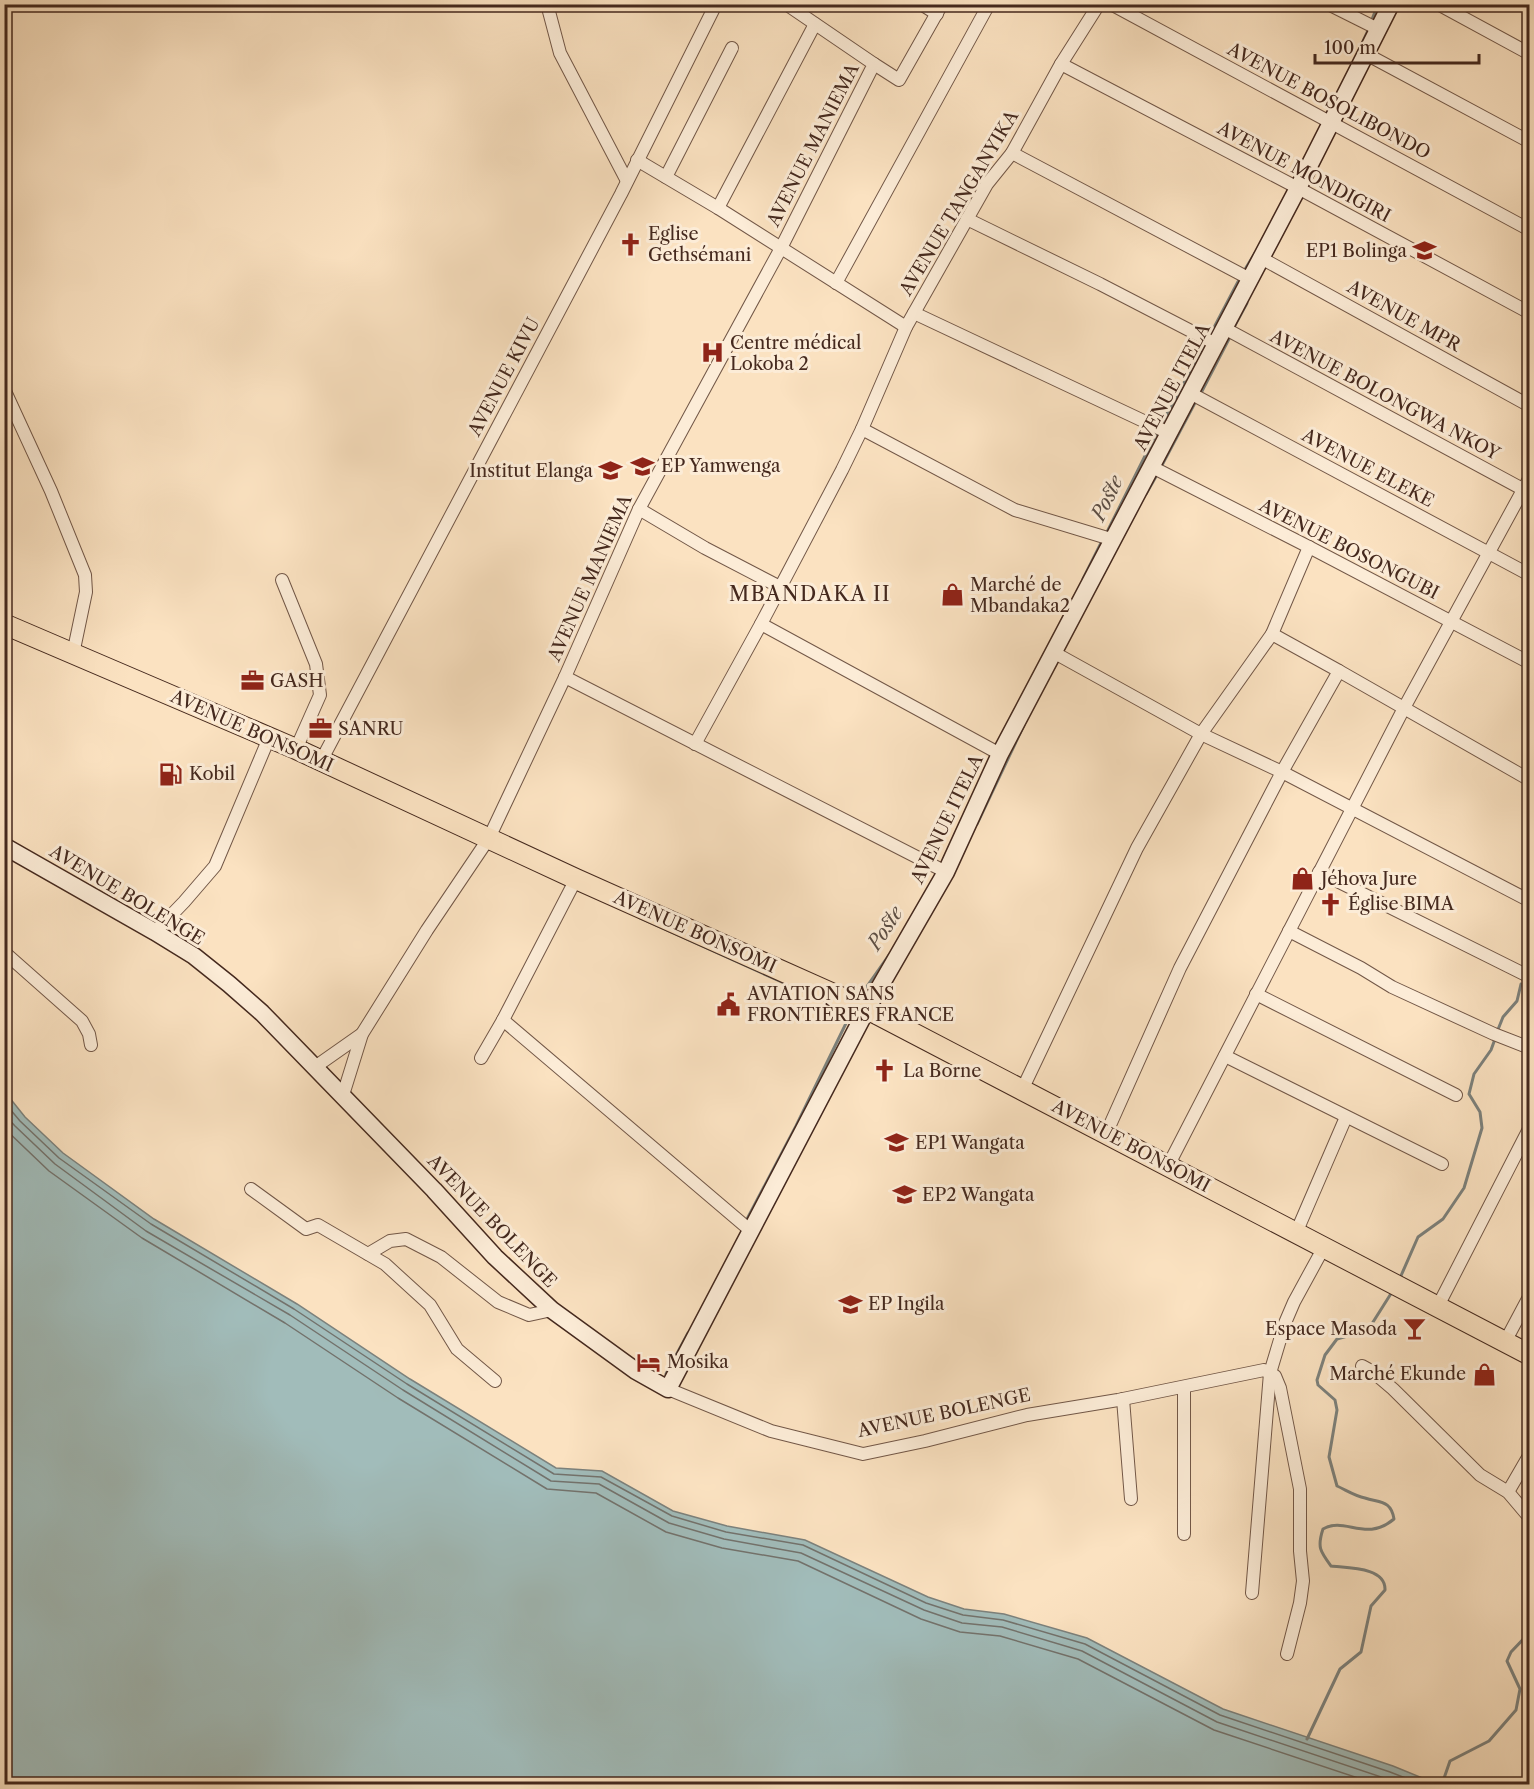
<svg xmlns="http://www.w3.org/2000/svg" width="1534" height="1789" font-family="'Libre Caslon Text',serif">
<rect width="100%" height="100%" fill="#fbe2c1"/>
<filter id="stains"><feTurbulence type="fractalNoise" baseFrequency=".00333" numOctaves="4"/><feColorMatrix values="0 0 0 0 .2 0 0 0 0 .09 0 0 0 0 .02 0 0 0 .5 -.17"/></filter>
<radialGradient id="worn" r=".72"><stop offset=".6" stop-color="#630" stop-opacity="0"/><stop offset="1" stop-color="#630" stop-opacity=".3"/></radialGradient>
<path fill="#a1bcba" stroke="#7c817c" stroke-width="1.5" d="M5 1092 25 1117 63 1153 154 1219 297 1304 410 1379 556 1468 602 1471 673 1511 727 1526 805 1540 928 1597 964 1609 1004 1614 1087 1638 1223 1709 1393 1766 1437 1784H5Z"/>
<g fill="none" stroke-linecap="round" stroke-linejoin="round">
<g stroke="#73726c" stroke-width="1.5">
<path d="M4 1102 20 1121 59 1158 151 1224 294 1309 407 1384 554 1474 601 1477 672 1516 726 1532 803 1545 926 1603 963 1615 1003 1620 1085 1644 1220 1715 1390 1772 1421 1784"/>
<path d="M4 1114 15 1126 55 1164 146 1231 290 1315 403 1390 551 1481 599 1484 669 1523 724 1539 801 1553 924 1610 962 1623 1002 1627 1082 1651 1217 1722 1402 1784"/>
<path d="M4 1128 49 1171 142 1238 285 1323 398 1398 547 1489 596 1493 666 1532 722 1548 798 1561 921 1619 960 1632 1000 1636 1078 1659 1214 1730 1376 1784"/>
</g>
<g stroke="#7c817c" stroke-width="3">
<path d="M1371 22 1378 4"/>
<path d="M1359 50 1369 28"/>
<path d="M1244 271 1255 253"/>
<path d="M1233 329 1247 303"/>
<path d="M1209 337 1241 276"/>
<path d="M1201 393 1231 335"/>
<path d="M1160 426 1206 343"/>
<path d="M1161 467 1197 399"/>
<path d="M1146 494 1158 473"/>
<path d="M1106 534 1157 432"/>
<path d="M1083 579 1103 539"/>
<path d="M977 824 1024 725"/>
<path d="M640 918 784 983"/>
<path d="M858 999 889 955"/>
<path d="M1497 1032 1503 1017 1517 1001 1521 984"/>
<path d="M746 1221 796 1126 852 1011"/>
<path d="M1400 1278 1418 1237 1443 1219 1464 1188 1482 1128 1480 1112 1469 1094 1474 1074 1491 1050 1495 1039"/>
<path d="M666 1374 688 1333"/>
<path d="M1307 1739 1340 1669 1361 1652 1371 1606 1385 1590C1386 1567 1348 1568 1331 1566 1320 1551 1317 1547 1323 1529 1345 1516 1366 1543 1394 1519 1391 1500 1380 1503 1365 1498 1355 1496 1346 1490 1337 1486L1329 1457 1337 1410 1335 1400 1318 1385 1317 1380 1325 1355 1337 1339 1368 1330 1392 1292"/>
<path d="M1442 1784 1450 1761 1489 1741 1516 1710 1520 1689 1507 1661 1511 1652 1530 1632"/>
</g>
<defs>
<g id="street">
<path d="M547 4 560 53 627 181"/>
<path d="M921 4 937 14"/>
<path d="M1111 4 1530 230"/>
<path d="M1328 4 1378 29"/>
<path d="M1438 4 1530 54"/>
<path d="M1366 54 1530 142"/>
<path d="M874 64 899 80 942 4"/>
<path d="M1061 64 1298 188 1530 313"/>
<path d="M1012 153 1250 279"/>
<path d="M637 160 718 208 906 327"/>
<path d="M666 177 732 48"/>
<path d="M718 208 815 24"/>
<path d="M967 219 1100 284 1216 344"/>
<path d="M1261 258 1530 406"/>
<path d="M836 283 989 4"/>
<path d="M914 313 1169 433"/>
<path d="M1224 328 1528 492"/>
<path d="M4 389 51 491 85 575 86 592 73 654"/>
<path d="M1190 393 1530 575"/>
<path d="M862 429 1015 510 1114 540"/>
<path d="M1152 467 1309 547 1530 663"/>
<path d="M639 509 705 548 780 587"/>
<path d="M282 580 316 664 320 695 296 749"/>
<path d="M761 624 1000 754"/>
<path d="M1053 652 1201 734 1282 772 1530 901"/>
<path d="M1339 671 1530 780"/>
<path d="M565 677 946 872"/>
<path d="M695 744 761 624 842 470 862 429 906 327 987 184 1012 153 1061 64 1099 4"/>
<path d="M321 761 621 194 716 4"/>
<path d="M1319 872 1530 977"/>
<path d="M1289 931 1361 968 1392 987 1494 1034 1530 1048"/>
<path d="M155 932 184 902 215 866 269 738"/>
<path d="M4 952 82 1021 89 1034 91 1045"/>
<path d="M1256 994 1456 1095"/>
<path d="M503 1020 751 1231"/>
<path d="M1225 1056 1442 1164"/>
<path d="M481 1058 503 1020 576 879"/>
<path d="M315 1067 362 1034"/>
<path d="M1022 1090 1137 848 1201 734 1272 634 1309 547"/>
<path d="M343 1095 362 1034 427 930 489 838 565 677 639 509 781 248 874 64 786 4"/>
<path d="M1106 1134 1180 968 1282 772 1339 671 1272 634"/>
<path d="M1168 1166 1404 708 1530 477"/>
<path d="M251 1189 306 1229 318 1225 385 1264 430 1305 457 1349 495 1381"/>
<path d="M1296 1233 1346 1117"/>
<path d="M368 1254 390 1241 406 1239 441 1257 498 1302 529 1315 552 1310"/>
<path d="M1438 1306 1530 1127"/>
<path d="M1505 1342 1530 1295"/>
<path d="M1362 1366 1373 1372 1393 1389 1480 1475 1508 1492 1530 1518"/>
<path d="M1184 1387V1534"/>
<path d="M668 1389 771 1431 863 1454 925 1441 1027 1415 1118 1400 1264 1370 1275 1376 1280 1388 1300 1489V1551L1303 1581 1300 1603 1287 1654"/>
<path d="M1123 1399 1131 1499"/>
<path d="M1508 1492 1530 1454"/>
<path d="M1252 1593 1270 1373 1285 1323 1294 1302 1324 1247"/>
</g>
<path id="secondary" d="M4 846 155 932 194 956 229 984 262 1013 434 1190 495 1257 552 1310 636 1371 668 1389 867 1009 946 872 1000 754 1298 188 1391 4"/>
<path id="primary" d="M4 624 296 749 576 879 867 1009 1530 1355"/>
</defs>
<use href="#street" stroke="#725747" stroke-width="14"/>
<use href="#secondary" stroke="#45291e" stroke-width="19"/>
<use href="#primary" stroke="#45291e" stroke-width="22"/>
<use href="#street" stroke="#fcecd7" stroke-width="12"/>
<use href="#secondary" stroke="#fcecd7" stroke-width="16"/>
<use href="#primary" stroke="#fbe2c1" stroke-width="20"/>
</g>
<defs>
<symbol id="church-bare" viewBox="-9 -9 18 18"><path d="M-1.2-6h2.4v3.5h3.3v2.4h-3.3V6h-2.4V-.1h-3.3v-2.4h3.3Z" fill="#8f2418" stroke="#fcecd7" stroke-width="2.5" paint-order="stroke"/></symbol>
<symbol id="school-bare" viewBox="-9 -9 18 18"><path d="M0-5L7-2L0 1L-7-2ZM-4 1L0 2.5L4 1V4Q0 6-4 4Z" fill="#8f2418" stroke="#fcecd7" stroke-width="2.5" paint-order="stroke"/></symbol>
<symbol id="hospital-bare" viewBox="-9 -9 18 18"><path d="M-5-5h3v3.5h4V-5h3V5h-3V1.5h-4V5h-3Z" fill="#8f2418" stroke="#fcecd7" stroke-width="2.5" paint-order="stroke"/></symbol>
<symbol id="shop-bare" viewBox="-9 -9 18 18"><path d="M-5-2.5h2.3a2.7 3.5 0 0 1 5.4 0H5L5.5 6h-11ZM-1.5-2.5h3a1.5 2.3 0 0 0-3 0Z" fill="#8f2418" stroke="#fcecd7" stroke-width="2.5" paint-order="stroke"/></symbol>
<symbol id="office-bare" viewBox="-9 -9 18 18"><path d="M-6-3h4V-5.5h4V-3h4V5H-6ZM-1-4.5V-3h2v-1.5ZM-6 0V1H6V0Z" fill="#8f2418" stroke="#fcecd7" stroke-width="2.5" paint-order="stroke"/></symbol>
<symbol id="fuel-bare" viewBox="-9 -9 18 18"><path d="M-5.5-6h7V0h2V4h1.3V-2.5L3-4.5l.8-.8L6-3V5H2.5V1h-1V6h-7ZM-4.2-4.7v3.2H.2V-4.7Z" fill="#8f2418" stroke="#fcecd7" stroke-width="2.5" paint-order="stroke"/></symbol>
<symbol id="civic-bare" viewBox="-9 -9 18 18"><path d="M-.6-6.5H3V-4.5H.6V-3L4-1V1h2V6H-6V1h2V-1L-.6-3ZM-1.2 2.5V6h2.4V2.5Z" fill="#8f2418" stroke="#fcecd7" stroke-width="2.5" paint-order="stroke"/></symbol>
<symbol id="bar-bare" viewBox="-9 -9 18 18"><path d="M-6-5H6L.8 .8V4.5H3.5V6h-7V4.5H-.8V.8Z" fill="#8f2418" stroke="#fcecd7" stroke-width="2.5" paint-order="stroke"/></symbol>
<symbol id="hotel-bare" viewBox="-9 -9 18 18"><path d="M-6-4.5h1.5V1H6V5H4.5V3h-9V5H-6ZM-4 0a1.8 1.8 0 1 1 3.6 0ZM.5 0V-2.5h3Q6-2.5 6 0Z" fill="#8f2418" stroke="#fcecd7" stroke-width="2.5" paint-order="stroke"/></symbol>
</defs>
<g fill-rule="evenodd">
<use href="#church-bare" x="614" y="228" width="33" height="33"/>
<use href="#school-bare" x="1408" y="234" width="33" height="33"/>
<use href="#hospital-bare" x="696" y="336" width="33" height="33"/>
<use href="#school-bare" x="626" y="450" width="33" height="33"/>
<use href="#school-bare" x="594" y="454" width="33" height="33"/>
<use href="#shop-bare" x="936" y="578" width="33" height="33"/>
<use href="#office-bare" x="236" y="664" width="33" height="33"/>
<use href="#office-bare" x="304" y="712" width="33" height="33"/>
<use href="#fuel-bare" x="154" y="758" width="33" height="33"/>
<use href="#shop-bare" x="1286" y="862" width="33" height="33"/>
<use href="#church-bare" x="1314" y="888" width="33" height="33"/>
<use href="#civic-bare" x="712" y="988" width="33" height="33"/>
<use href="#church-bare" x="868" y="1054" width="33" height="33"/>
<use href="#school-bare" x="880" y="1126" width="33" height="33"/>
<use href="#school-bare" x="888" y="1178" width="33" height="33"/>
<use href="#school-bare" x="834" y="1288" width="33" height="33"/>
<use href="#bar-bare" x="1398" y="1312" width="33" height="33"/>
<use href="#hotel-bare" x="632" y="1346" width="33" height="33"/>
<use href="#shop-bare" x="1468" y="1358" width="33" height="33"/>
</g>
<g text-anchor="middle" stroke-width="6" stroke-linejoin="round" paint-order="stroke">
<g font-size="18" fill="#45291e" stroke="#fcecd7">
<text transform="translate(1329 101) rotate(28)" y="6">AVENUE BOSOLIBONDO</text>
<text transform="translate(813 145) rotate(-63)" y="6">AVENUE MANIEMA</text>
<text transform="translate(1304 172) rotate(28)" y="6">AVENUE MONDIGIRI</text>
<text transform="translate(959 203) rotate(-59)" y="6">AVENUE TANGANYIKA</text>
<text transform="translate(1404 316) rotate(29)" y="6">AVENUE MPR</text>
<text transform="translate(504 377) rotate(-62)" y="6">AVENUE KIVU</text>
<text transform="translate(1172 387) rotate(-62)" y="6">AVENUE ITELA</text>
<text transform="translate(1385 395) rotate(28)" y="6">AVENUE BOLONGWA NKOY</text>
<text transform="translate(1368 468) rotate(28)" y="6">AVENUE ELEKE</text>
<text transform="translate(1349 549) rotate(27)" y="6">AVENUE BOSONGUBI</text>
<text transform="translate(590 578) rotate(-66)" y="6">AVENUE MANIEMA</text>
<text transform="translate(252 731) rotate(24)" y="6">AVENUE BONSOMI</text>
<text transform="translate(947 819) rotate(-64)" y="6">AVENUE ITELA</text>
<text transform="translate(127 895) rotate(31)" y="6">AVENUE BOLENGE</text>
<text transform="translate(695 932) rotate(24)" y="6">AVENUE BONSOMI</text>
<text transform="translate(1131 1146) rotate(28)" y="6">AVENUE BONSOMI</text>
<text transform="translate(492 1221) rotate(46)" y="6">AVENUE BOLENGE</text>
<text transform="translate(944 1413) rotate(-12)" y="6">AVENUE BOLENGE</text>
</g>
<g font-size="18" fill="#45291e" stroke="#fcecd7" text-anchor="start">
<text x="648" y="240">Eglise<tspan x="648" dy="21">Gethsémani</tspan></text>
<text x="1407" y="257" text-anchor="end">EP1 Bolinga</text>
<text x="730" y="349">Centre médical<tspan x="730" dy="21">Lokoba 2</tspan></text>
<text x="661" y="472">EP Yamwenga</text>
<text x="593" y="477" text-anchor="end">Institut Elanga</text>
<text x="970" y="591">Marché de<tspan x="970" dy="21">Mbandaka2</tspan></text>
<text x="270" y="687">GASH</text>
<text x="338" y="735">SANRU</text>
<text x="189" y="780">Kobil</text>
<text x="1321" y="885">Jéhova Jure</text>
<text x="1348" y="910">Église BIMA</text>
<text x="747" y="1000">AVIATION SANS<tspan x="747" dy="21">FRONTIÈRES FRANCE</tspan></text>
<text x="903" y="1077">La Borne</text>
<text x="915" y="1149">EP1 Wangata</text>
<text x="922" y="1201">EP2 Wangata</text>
<text x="868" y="1310">EP Ingila</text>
<text x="1397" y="1335" text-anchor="end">Espace Masoda</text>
<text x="667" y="1368">Mosika</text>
<text x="1466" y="1380" text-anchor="end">Marché Ekunde</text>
</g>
<g font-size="20" font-style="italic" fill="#5c4e45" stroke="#fcecd7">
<text transform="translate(1107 498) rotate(-64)" y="7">Poste</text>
<text transform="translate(885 928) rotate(-57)" y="7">Poste</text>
</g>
<g font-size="20" letter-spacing="1.5" fill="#45291e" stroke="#fcecd7">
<text x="810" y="601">MBANDAKA II</text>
</g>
</g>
<rect width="1534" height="1789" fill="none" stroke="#fbe2c1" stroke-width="24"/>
<rect x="6" y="6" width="1522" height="1777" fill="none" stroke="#45291e" stroke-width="3"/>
<rect x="12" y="12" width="1510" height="1765" fill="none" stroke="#45291e" stroke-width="1.5"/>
<path d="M1315 54v9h164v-9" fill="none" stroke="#45291e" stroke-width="3"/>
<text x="1324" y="54" font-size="18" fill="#45291e" stroke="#fcecd7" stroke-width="4.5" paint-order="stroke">100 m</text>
<rect width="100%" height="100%" filter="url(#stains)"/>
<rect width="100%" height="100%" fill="url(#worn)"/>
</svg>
